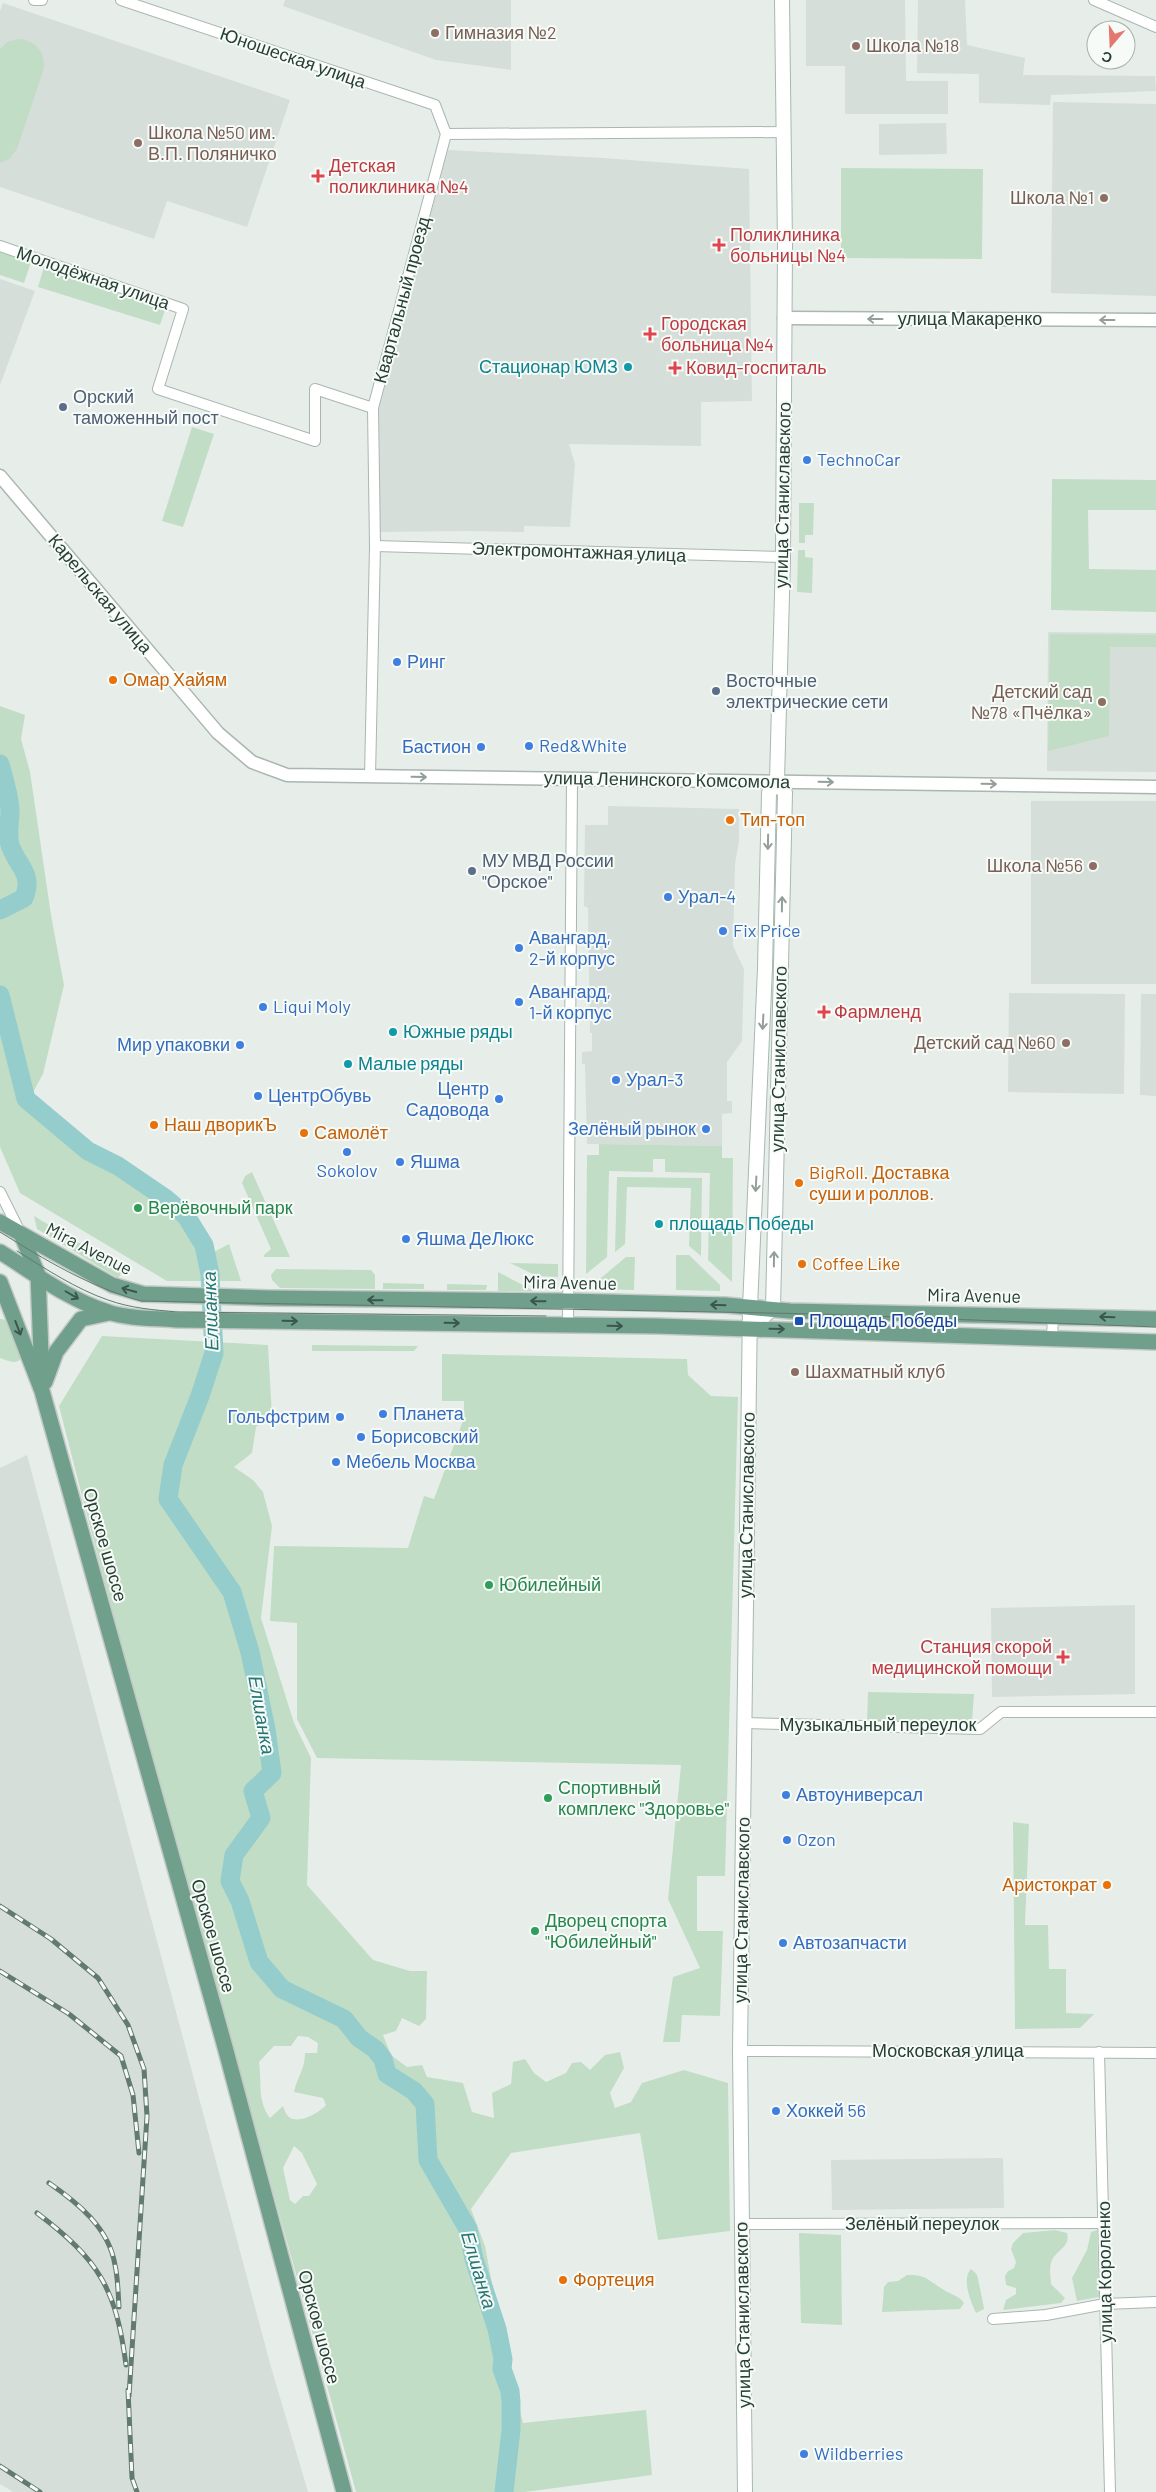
<svg xmlns="http://www.w3.org/2000/svg" width="1156" height="2492" font-family="Barlow,sans-serif">
<rect width="100%" height="100%" fill="#e7eeea"/>
<g fill="#d5ded8">
<path d="M285 0H511V70L436 60 283 6Z"/>
<path d="M806 0H905L906 81H948V114H845V66H806Z"/>
<path d="M918 0H965L967 45 1025 58 1023 75 1155 76 1156 91 1051 95 1050 105 979 103V74L917 73Z"/>
<path d="M3 3 290 100 247 227 167 201 154 239 0 187V11Z"/>
<path d="M1053 102 1156 104V296L1051 293Z"/>
<path d="M946 123 947 154 879 155V124Z"/>
<path d="M448 150 603 158 749 169 752 401 701 402V446L569 444 575 464 570 527 524 526V532L466 531 380 532 379 408Z"/>
<path d="M0 279 35 291 0 385Z"/>
<path d="M1048 632 1156 633V772L1047 771Z"/>
<rect x="1031" y="801" width="125" height="183"/>
<path d="M608 806 739 809V841L735 864 733 946 744 969 742 1041 727 1062V1101H732V1113L722 1114V1146L587 1144 585 1064H582V1052L592 1051V1033H590L588 908 584 906 585 825H608Z"/>
<path d="M1009 993 1125 994 1124 1094 1008 1092Z"/>
<path d="M1141 994H1156V1096L1140 1095Z"/>
<path d="M27 1455 271 2367 308 2492H13L0 2484V1468Z"/>
<path d="M1135 1605V1694L992 1697 991 1608Z"/>
<path d="M1003 2158 1004 2208 832 2210 831 2160Z"/>
</g>
<g fill="#c2ddc5" fill-rule="evenodd">
<path d="M18 39C35 40 45 52 44 68L17 149 9 159 0 163V49L7 42Z"/>
<path d="M841 168 983 169 982 259 841 258Z"/>
<path d="M0 251 31 262 24 283 0 275Z"/>
<path d="M44 267 165 310 160 325 38 287Z"/>
<path d="M192 427 214 434 183 527 162 521Z"/>
<path d="M1052 479 1156 480V510H1088L1089 569 1156 570V612L1051 610Z"/>
<path d="M799 503H814L813 535H805V543H799Z"/>
<path d="M798 550H805V557L813 558 812 593 797 592Z"/>
<path d="M1050 634 1156 635V647H1110L1109 736 1048 751Z"/>
<path d="M0 706 25 715 21 739 30 772 51 915 64 985 43 1074 26 1105 40 1114 68 1142 112 1168 169 1207 212 1253 229 1244 241 1281H167L20 1193 0 1147Z"/>
<path d="M599 1144 722 1146V1158H733L732 1282 708 1260 710 1173 665 1172V1159H653V1172L609 1171 607 1257 586 1274 587 1155H599Z"/>
<path d="M252 1172 290 1257H264V1255L271 1249 242 1183 245 1176Z"/>
<path d="M617 1177 702 1178 701 1256 689 1246 691 1188 627 1187 625 1244 615 1252Z"/>
<path d="M34 1216 124 1270 118 1278 37 1229Z"/>
<path d="M676 1255H689L720 1285V1291L676 1290Z"/>
<path d="M626 1257H635L634 1290 595 1289V1283Z"/>
<path d="M510 1263 558 1264V1277L537 1276Z"/>
<path d="M276 1269 371 1270 375 1275V1289L280 1288 272 1280 271 1275Z"/>
<path d="M498 1272 534 1291H498Z"/>
<path d="M383 1283 424 1284V1289H383Z"/>
<path d="M447 1284 487 1285 486 1290H447Z"/>
<path d="M0 1319C16 1319 18 1346 21 1358 16 1366 7 1360 0 1358Z"/>
<path d="M102 1336 268 1345 272 1416 256 1427 252 1453 234 1467 253 1480 263 1492 272 1526 261 1618 294 1723 311 1758 307 1885 373 1960 410 1971H427L426 2019 419 2026 402 2018 396 2031 383 2035 391 2055 407 2067 422 2065 427 2077 463 2083 472 2112 494 2118 492 2093 511 2084 513 2062 525 2059 534 2073 546 2082 566 2073 572 2063 581 2062 590 2070 605 2055 620 2052 624 2068 610 2093 615 2108 631 2102 642 2083 684 2070 728 2083 730 2231 658 2240 640 2133 511 2153 471 2209 485 2246 505 2353 523 2423 646 2410 652 2475 525 2492H356C258 2130 151 1770 59 1406ZM298 2036 308 2037 318 2043 317 2053H305C305 2070 297 2077 294 2092L323 2098 326 2105C320 2112 299 2125 289 2117 286 2115 284 2109 283 2106L270 2118C257 2100 262 2083 259 2062L274 2046H291ZM294 2146 302 2153 317 2184 309 2196H303L295 2204 290 2200 283 2168Z"/>
<path d="M312 1345 418 1346 414 1351H312Z"/>
<path d="M442 1354 687 1359 688 1375 711 1396 738 1397 725 1876H697V1931H723L720 2016 682 2015 680 2042H663L673 1977 700 1968 668 1899 681 1765 317 1758 297 1719V1623L270 1621 274 1546 408 1548 424 1496 434 1499 464 1418V1401H442Z"/>
<path d="M868 1692 974 1694 972 1722H867Z"/>
<path d="M1013 1822 1029 1824 1025 1925H1048L1049 1969H1066V2013L1094 2014 1080 2028 1015 2029Z"/>
<path d="M1055 2230 1067 2233C1071 2248 1054 2251 1051 2263 1049 2269 1051 2278 1051 2284L1065 2298 1061 2303 1003 2310 1006 2300 1016 2294V2288L1006 2285 1005 2276 1008 2271 1014 2268 1016 2262 1011 2249 1013 2243 1023 2233Z"/>
<path d="M1097 2230 1099 2297 1077 2301 1072 2278 1087 2250 1091 2232Z"/>
<path d="M799 2233 841 2235 842 2325 801 2323Z"/>
<path d="M971 2269C973 2271 976 2273 977 2275 978 2278 984 2307 984 2309L976 2313C971 2302 961 2279 971 2269Z"/>
<path d="M907 2275C927 2274 930 2282 944 2290 952 2295 958 2295 964 2303L960 2309 882 2312 884 2287 888 2282 898 2281Z"/>
</g>
<g fill="none" stroke-linecap="round" stroke-linejoin="round">
<g stroke="#95cdcc" stroke-width="19">
<path d="M0 764C4 779 9 794 10 810 10 821 7 834 10 845 17 866 34 873 24 898L0 910"/>
<path d="M0 995 26 1099 88 1151 118 1166 165 1198 186 1216 204 1245 210 1274 214 1353 200 1396 173 1465 168 1499 232 1592 250 1652 266 1729 272 1773 253 1791 261 1818 234 1855 230 1881 240 1901 259 1962 282 1989 344 2019 359 2038 375 2049 383 2059 387 2074 414 2091 425 2104 428 2160 468 2229 474 2259 497 2329 503 2359 502 2369 510 2391 511 2402V2430L504 2492"/>
</g>
<defs>
<g id="minor">
<path d="M34 0H42"/>
<path d="M121 0 435 105 446 134"/>
<path d="M1094 0 1156 27"/>
<path d="M0 246 183 309 158 389 315 441V389L373 408"/>
<path d="M375 546 783 557"/>
<path d="M370 776 375 546 373 408 446 134 784 132"/>
<path d="M0 1192 20 1232"/>
<path d="M568 1325 572 779"/>
<path d="M1052 1339 1053 1316"/>
<path d="M744 1723 980 1729 1001 1712H1156"/>
<path d="M740 2051 1156 2053"/>
<path d="M1099 2052 1110 2492"/>
<path d="M741 2224 1103 2223"/>
<path d="M993 2319 1046 2315 1105 2304 1156 2302"/>
</g>
<g id="tertiary">
<path d="M784 318 1156 320"/>
<path d="M0 476 218 733 252 762 287 775 1156 787"/>
</g>
<g id="secondary">
<path d="M750 1329 773 1308 785 793 777 781"/>
<path d="M745 2492 740 2051 750 1307 765 968 769 793 777 781 783 557 785 245 782 0"/>
</g>
<g id="primary">
<path d="M0 1222 112 1285 143 1294 270 1298 569 1301 725 1305 790 1311 1156 1319"/>
<path d="M22 1236 38 1275 42 1379"/>
<path d="M0 1252C34 1273 69 1300 108 1312 129 1319 154 1318 177 1320L657 1326 1156 1342"/>
<path d="M0 1282 42 1391 225 2047 344 2492"/>
<path d="M45 1382 56 1352 81 1319 109 1313"/>
</g>
</defs>
<use href="#minor" stroke="#aab6b0" stroke-width="12"/>
<use href="#tertiary" stroke="#aab6b0" stroke-width="15"/>
<use href="#secondary" stroke="#a6b9af" stroke-width="16"/>
<use href="#primary" stroke="#c3c9c6" stroke-width="18"/>
<use href="#minor" stroke="#fff" stroke-width="10"/>
<use href="#tertiary" stroke="#fff" stroke-width="12"/>
<use href="#secondary" stroke="#fff" stroke-width="14"/>
<use href="#primary" stroke="#709f8b" stroke-width="15"/>
<g stroke="#627a70" stroke-width="1">
<path d="M0 1232C45 1260 90 1287 141 1301L818 1314 1156 1327"/>
<path d="M17 1251C46 1269 76 1289 108 1300 130 1308 154 1310 177 1312L546 1316"/>
</g>
<defs>
<g id="rail">
<path d="M0 1906 51 1939 98 1978 128 2025 144 2069 147 2116 129 2396"/>
<path d="M0 1971 69 2014 121 2056 133 2095 139 2153"/>
<path d="M49 2183C78 2203 109 2228 115 2265 118 2278 118 2293 119 2307"/>
<path d="M37 2213C99 2260 116 2288 126 2365"/>
<path d="M128 2390 132 2478 137 2492"/>
<path d="M0 2466 40 2492"/>
</g>
</defs>
<use href="#rail" stroke="#627a70" stroke-width="5"/>
<use href="#rail" stroke="#f7fbf8" stroke-width="3" stroke-dasharray="9" stroke-linecap="butt"/>
</g>
<defs><path id="oneway-shaft" d="M-6 0H5M1.5-3L5.5 0L1.5 3" fill="none" stroke-width="1.6" stroke-linecap="round" stroke-linejoin="round" transform="scale(1.25)"/></defs>
<g stroke="#939f9a">
<use href="#oneway-shaft" transform="translate(875 319) rotate(-180)"/>
<use href="#oneway-shaft" transform="translate(1107 320) rotate(-180)"/>
<use href="#oneway-shaft" transform="translate(419 777) rotate(1)"/>
<use href="#oneway-shaft" transform="translate(826 782) rotate(1)"/>
<use href="#oneway-shaft" transform="translate(989 784) rotate(1)"/>
<use href="#oneway-shaft" transform="translate(768 842) rotate(91)"/>
<use href="#oneway-shaft" transform="translate(782 904) rotate(-89)"/>
<use href="#oneway-shaft" transform="translate(763 1022) rotate(93)"/>
<use href="#oneway-shaft" transform="translate(756 1184) rotate(93)"/>
<use href="#oneway-shaft" transform="translate(774 1259) rotate(-89)"/>
</g>
<g stroke="#39574a">
<use href="#oneway-shaft" transform="translate(129 1290) rotate(-165)"/>
<use href="#oneway-shaft" transform="translate(72 1295) rotate(30)"/>
<use href="#oneway-shaft" transform="translate(375 1300) rotate(-179)"/>
<use href="#oneway-shaft" transform="translate(538 1301) rotate(-179)"/>
<use href="#oneway-shaft" transform="translate(718 1305) rotate(-178)"/>
<use href="#oneway-shaft" transform="translate(1107 1317) rotate(-178)"/>
<use href="#oneway-shaft" transform="translate(290 1321) rotate(1)"/>
<use href="#oneway-shaft" transform="translate(452 1323) rotate(1)"/>
<use href="#oneway-shaft" transform="translate(615 1326) rotate(1)"/>
<use href="#oneway-shaft" transform="translate(18 1328) rotate(69)"/>
<use href="#oneway-shaft" transform="translate(777 1329) rotate(1)"/>
</g>
<g fill="#8d6e63" stroke="#f7fbf8" stroke-width="2">
<circle cx="435" cy="33" r="5"/>
<circle cx="856" cy="46" r="5"/>
<circle cx="138" cy="143" r="5"/>
<circle cx="1104" cy="198" r="5"/>
<circle cx="1102" cy="702" r="5"/>
<circle cx="1093" cy="866" r="5"/>
<circle cx="1066" cy="1043" r="5"/>
<circle cx="795" cy="1372" r="5"/>
</g>
<g fill="#e0444e" stroke="#f7fbf8" stroke-width="2">
<path d="M315.5 168.5h5v5h5v5h-5v5h-5v-5h-5v-5h5z"/>
<path d="M716.5 237.5h5v5h5v5h-5v5h-5v-5h-5v-5h5z"/>
<path d="M647.5 326.5h5v5h5v5h-5v5h-5v-5h-5v-5h5z"/>
<path d="M672.5 360.5h5v5h5v5h-5v5h-5v-5h-5v-5h5z"/>
<path d="M821.5 1004.5h5v5h5v5h-5v5h-5v-5h-5v-5h5z"/>
<path d="M1060.5 1649.5h5v5h5v5h-5v5h-5v-5h-5v-5h5z"/>
</g>
<g fill="#0f9aa8" stroke="#f7fbf8" stroke-width="2">
<circle cx="628" cy="367" r="5"/>
<circle cx="393" cy="1032" r="5"/>
<circle cx="348" cy="1064" r="5"/>
<circle cx="659" cy="1224" r="5"/>
</g>
<g fill="#5c6f8a" stroke="#f7fbf8" stroke-width="2">
<circle cx="63" cy="407" r="5"/>
<circle cx="716" cy="691" r="5"/>
<circle cx="472" cy="871" r="5"/>
</g>
<g fill="#3f7fe0" stroke="#f7fbf8" stroke-width="2">
<circle cx="807" cy="460" r="5"/>
<circle cx="397" cy="662" r="5"/>
<circle cx="529" cy="746" r="5"/>
<circle cx="481" cy="747" r="5"/>
<circle cx="668" cy="897" r="5"/>
<circle cx="723" cy="931" r="5"/>
<circle cx="519" cy="948" r="5"/>
<circle cx="519" cy="1002" r="5"/>
<circle cx="263" cy="1007" r="5"/>
<circle cx="240" cy="1045" r="5"/>
<circle cx="616" cy="1080" r="5"/>
<circle cx="258" cy="1096" r="5"/>
<circle cx="499" cy="1099" r="5"/>
<circle cx="706" cy="1129" r="5"/>
<circle cx="347" cy="1152" r="5"/>
<circle cx="400" cy="1162" r="5"/>
<circle cx="406" cy="1239" r="5"/>
<circle cx="383" cy="1414" r="5"/>
<circle cx="340" cy="1417" r="5"/>
<circle cx="361" cy="1437" r="5"/>
<circle cx="336" cy="1462" r="5"/>
<circle cx="786" cy="1795" r="5"/>
<circle cx="787" cy="1840" r="5"/>
<circle cx="783" cy="1943" r="5"/>
<circle cx="776" cy="2111" r="5"/>
<circle cx="804" cy="2454" r="5"/>
</g>
<g fill="#e8710a" stroke="#f7fbf8" stroke-width="2">
<circle cx="113" cy="680" r="5"/>
<circle cx="730" cy="820" r="5"/>
<circle cx="154" cy="1125" r="5"/>
<circle cx="304" cy="1133" r="5"/>
<circle cx="799" cy="1183" r="5"/>
<circle cx="802" cy="1264" r="5"/>
<circle cx="1107" cy="1885" r="5"/>
<circle cx="563" cy="2280" r="5"/>
</g>
<g fill="#2e9e5b" stroke="#f7fbf8" stroke-width="2">
<circle cx="138" cy="1208" r="5"/>
<circle cx="489" cy="1585" r="5"/>
<circle cx="548" cy="1798" r="5"/>
<circle cx="535" cy="1931" r="5"/>
</g>
<rect fill="#1a4fb4" stroke="#f7fbf8" stroke-width="2" x="794" y="1316" width="10" height="10" rx="2.5"/>
<g text-anchor="middle" stroke-width="4" stroke-linejoin="round" paint-order="stroke">
<g font-size="18" fill="#785e54" stroke="#f7fbf8" text-anchor="start">
<text x="445" y="39">Гимназия №2</text>
<text x="866" y="52">Школа №18</text>
<text x="148" y="139">Школа №50 им.<tspan x="148" dy="21">В.П. Поляничко</tspan></text>
<text x="1094" y="204" text-anchor="end">Школа №1</text>
<text x="1092" y="698" text-anchor="end">Детский сад<tspan x="1092" dy="21">№78 «Пчёлка»</tspan></text>
<text x="1083" y="872" text-anchor="end">Школа №56</text>
<text x="1056" y="1049" text-anchor="end">Детский сад №60</text>
<text x="805" y="1378">Шахматный клуб</text>
</g>
<g font-size="18" fill="#273f35" stroke="#f7fbf8">
<text transform="translate(293 58) rotate(19)" y="6">Юношеская улица</text>
<text transform="translate(93 278) rotate(19)" y="6">Молодёжная улица</text>
<text transform="translate(402 300) rotate(-75)" y="6">Квартальный проезд</text>
<text x="970" y="325">улица Макаренко</text>
<text transform="translate(783 495) rotate(-89)" y="6">улица Станиславского</text>
<text transform="translate(579 552) rotate(2)" y="6">Электромонтажная улица</text>
<text transform="translate(100 594) rotate(50)" y="6">Карельская улица</text>
<text transform="translate(667 780) rotate(1)" y="6">улица Ленинского Комсомола</text>
<text transform="translate(779 1059) rotate(-89)" y="6">улица Станиславского</text>
<text transform="translate(89 1249) rotate(27)" y="6">Mira Avenue</text>
<text transform="translate(570 1283) rotate(1)" y="6">Mira Avenue</text>
<text transform="translate(974 1296) rotate(1)" y="6">Mira Avenue</text>
<text transform="translate(747 1505) rotate(-89)" y="6">улица Станиславского</text>
<text transform="translate(105 1545) rotate(74)" y="6">Орское шоссе</text>
<text x="878" y="1731">Музыкальный переулок</text>
<text transform="translate(742 1910) rotate(-89)" y="6">улица Станиславского</text>
<text transform="translate(213 1936) rotate(74)" y="6">Орское шоссе</text>
<text x="948" y="2057">Московская улица</text>
<text x="922" y="2230">Зелёный переулок</text>
<text transform="translate(1105 2272) rotate(-91)" y="6">улица Короленко</text>
<text transform="translate(743 2315) rotate(-91)" y="6">улица Станиславского</text>
<text transform="translate(319 2327) rotate(75)" y="6">Орское шоссе</text>
</g>
<g font-size="18" fill="#be3a42" stroke="#f7fbf8" text-anchor="start">
<text x="329" y="172">Детская<tspan x="329" dy="21">поликлиника №4</tspan></text>
<text x="730" y="241">Поликлиника<tspan x="730" dy="21">больницы №4</tspan></text>
<text x="661" y="330">Городская<tspan x="661" dy="21">больница №4</tspan></text>
<text x="686" y="374">Ковид-госпиталь</text>
<text x="834" y="1018">Фармленд</text>
<text x="1052" y="1653" text-anchor="end">Станция скорой<tspan x="1052" dy="21">медицинской помощи</tspan></text>
</g>
<g font-size="18" fill="#0d838f" stroke="#f7fbf8" text-anchor="start">
<text x="618" y="373" text-anchor="end">Стационар ЮМЗ</text>
<text x="403" y="1038">Южные ряды</text>
<text x="358" y="1070">Малые ряды</text>
<text x="669" y="1230">площадь Победы</text>
</g>
<g font-size="18" fill="#4e5e75" stroke="#f7fbf8" text-anchor="start">
<text x="73" y="403">Орский<tspan x="73" dy="21">таможенный пост</tspan></text>
<text x="726" y="687">Восточные<tspan x="726" dy="21">электрические сети</tspan></text>
<text x="482" y="867">МУ МВД России<tspan x="482" dy="21">"Орское"</tspan></text>
</g>
<g font-size="18" fill="#366cbe" stroke="#f7fbf8" text-anchor="start">
<text x="817" y="466">TechnoCar</text>
<text x="407" y="668">Ринг</text>
<text x="539" y="752">Red&amp;White</text>
<text x="471" y="753" text-anchor="end">Бастион</text>
<text x="678" y="903">Урал-4</text>
<text x="733" y="937">Fix Price</text>
<text x="529" y="944">Авангард,<tspan x="529" dy="21">2-й корпус</tspan></text>
<text x="529" y="998">Авангард,<tspan x="529" dy="21">1-й корпус</tspan></text>
<text x="273" y="1013">Liqui Moly</text>
<text x="230" y="1051" text-anchor="end">Мир упаковки</text>
<text x="626" y="1086">Урал-3</text>
<text x="489" y="1095" text-anchor="end">Центр<tspan x="489" dy="21">Садовода</tspan></text>
<text x="268" y="1102">ЦентрОбувь</text>
<text x="696" y="1135" text-anchor="end">Зелёный рынок</text>
<text x="410" y="1168">Яшма</text>
<text x="347" y="1177" text-anchor="middle">Sokolov</text>
<text x="416" y="1245">Яшма ДеЛюкс</text>
<text x="393" y="1420">Планета</text>
<text x="330" y="1423" text-anchor="end">Гольфстрим</text>
<text x="371" y="1443">Борисовский</text>
<text x="346" y="1468">Мебель Москва</text>
<text x="796" y="1801">Автоуниверсал</text>
<text x="797" y="1846">Ozon</text>
<text x="793" y="1949">Автозапчасти</text>
<text x="786" y="2117">Хоккей 56</text>
<text x="814" y="2460">Wildberries</text>
</g>
<g font-size="18" fill="#c56008" stroke="#f7fbf8" text-anchor="start">
<text x="123" y="686">Омар Хайям</text>
<text x="740" y="826">Тип-топ</text>
<text x="164" y="1131">Наш дворикЪ</text>
<text x="314" y="1139">Самолёт</text>
<text x="809" y="1179">BigRoll. Доставка<tspan x="809" dy="21">суши и роллов.</tspan></text>
<text x="812" y="1270">Coffee Like</text>
<text x="1097" y="1891" text-anchor="end">Аристократ</text>
<text x="573" y="2286">Фортеция</text>
</g>
<g font-size="18" fill="#27864d" stroke="#f7fbf8" text-anchor="start">
<text x="148" y="1214">Верёвочный парк</text>
<text x="499" y="1591">Юбилейный</text>
<text x="558" y="1794">Спортивный<tspan x="558" dy="21">комплекс "Здоровье"</tspan></text>
<text x="545" y="1927">Дворец спорта<tspan x="545" dy="21">"Юбилейный"</tspan></text>
</g>
<g font-size="18" fill="#164399" stroke="#f7fbf8" text-anchor="start">
<text x="809" y="1327">Площадь Победы</text>
</g>
<g font-size="19" font-style="italic" fill="#267676" stroke="#f7fbf8">
<text transform="translate(210 1311) rotate(-92)" y="7">Елшанка</text>
<text transform="translate(262 1715) rotate(80)" y="7">Елшанка</text>
<text transform="translate(479 2270) rotate(73)" y="7">Елшанка</text>
</g>
</g>
<g transform="translate(1111 45) rotate(199)"><circle r="24" fill="#f7fbf8" stroke="#a4b0aa"/>
<path d="M0-4L9 19L0 12L-9 19Z" fill="#e5786e"/>
<text y="-8" font-size="14" font-weight="bold" text-anchor="middle" fill="#273f35">С</text>
</g>
</svg>
